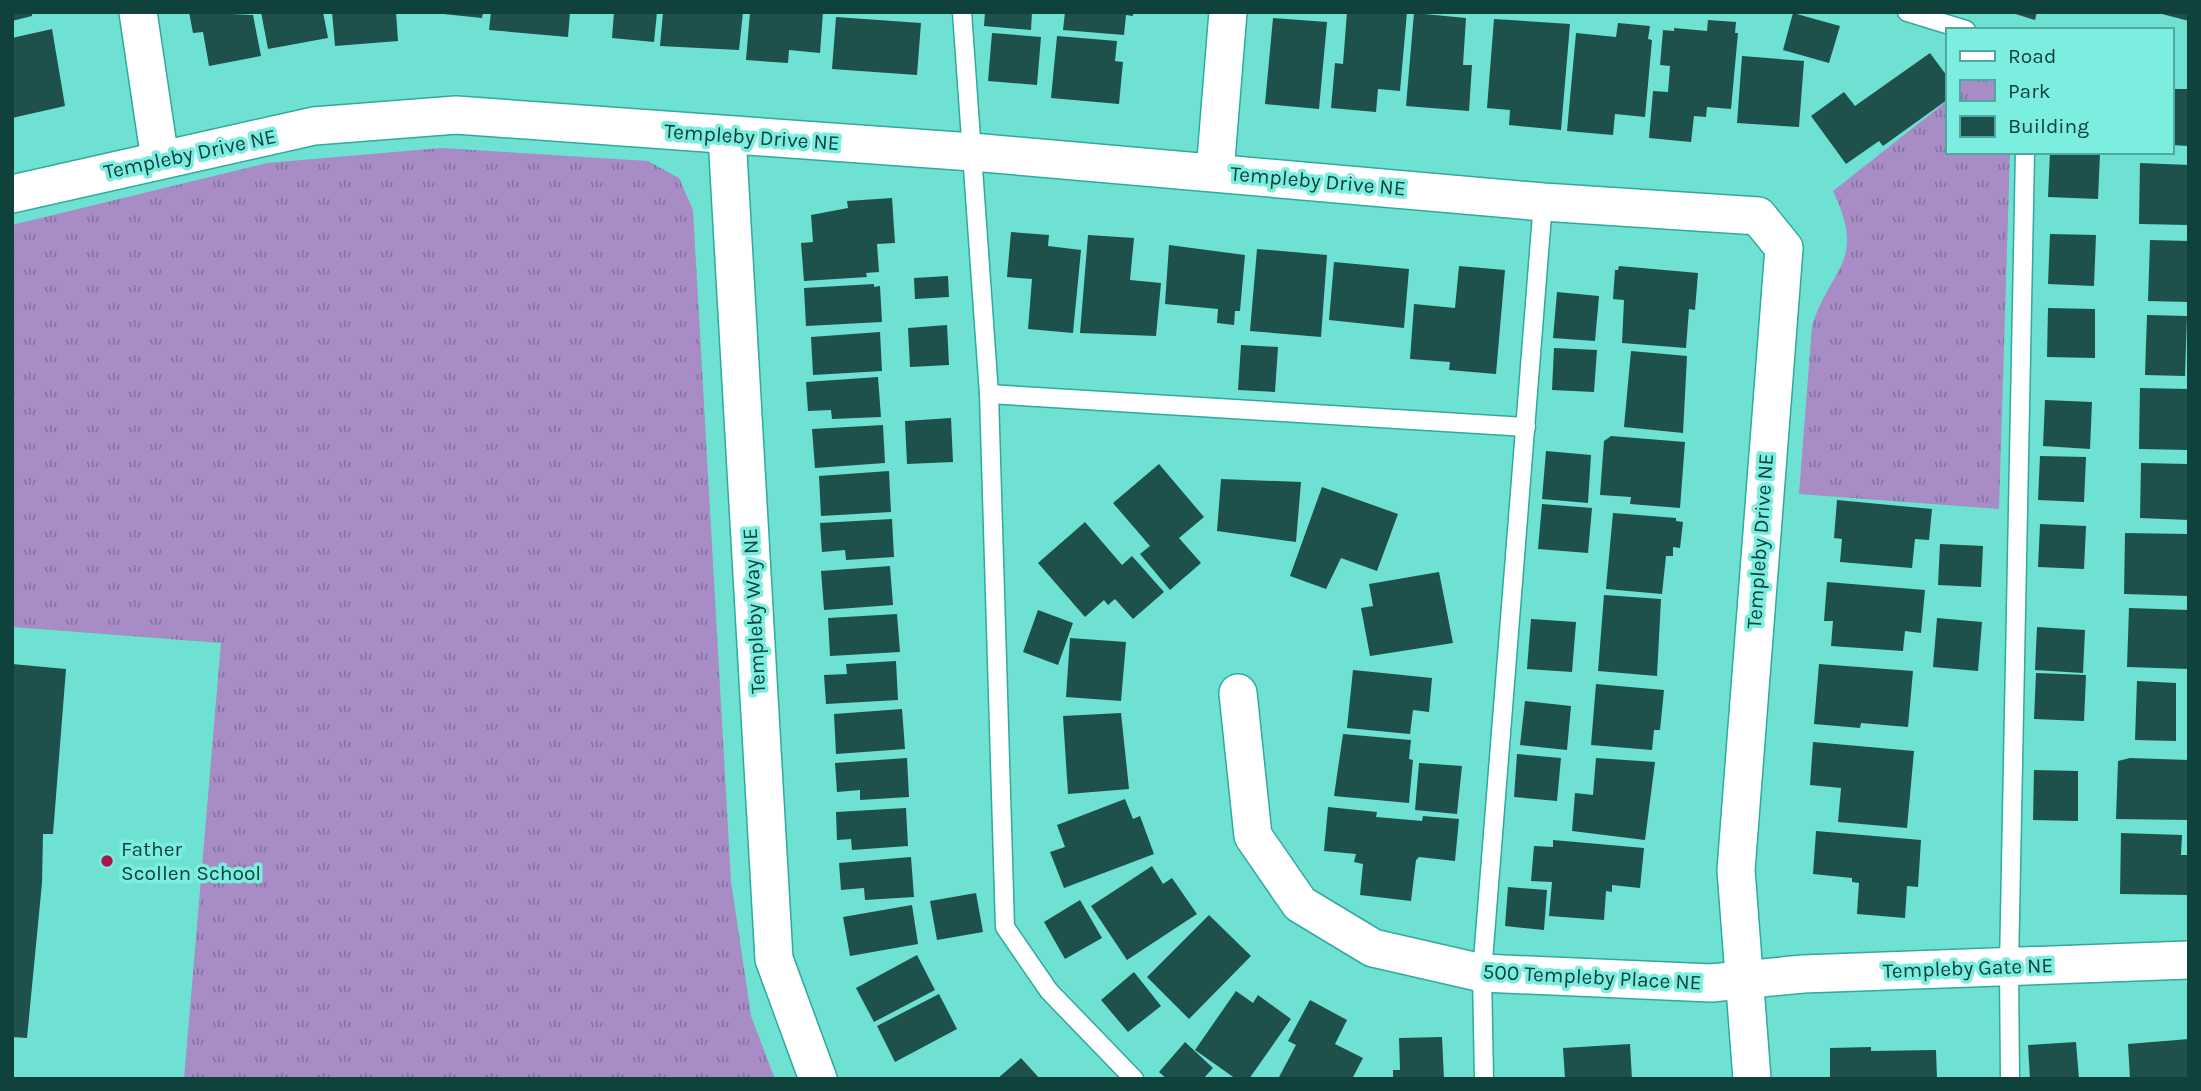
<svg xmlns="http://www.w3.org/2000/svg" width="2201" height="1091" font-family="Karla,sans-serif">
<defs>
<pattern id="park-tufts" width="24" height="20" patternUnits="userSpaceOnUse" patternTransform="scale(1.75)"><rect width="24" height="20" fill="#a78cc5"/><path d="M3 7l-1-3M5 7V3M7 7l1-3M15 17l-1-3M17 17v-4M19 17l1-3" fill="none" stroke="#8674a1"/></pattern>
</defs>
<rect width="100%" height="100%" fill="#6ee1d3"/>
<g fill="url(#park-tufts)">
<path d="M1947 101V152H2010L1999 509 1799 494 1812 326C1831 266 1867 262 1833 191Z"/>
<path d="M441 148 648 161 679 178 693 210 731 881 751 1016 775 1079H184L221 643 12 627V225L267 163Z"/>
</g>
<g fill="#1e514b">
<path d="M12 12H32V16L12 21Z"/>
<path d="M189 12 253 15 261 56 209 66 203 32 193 33Z"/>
<path d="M261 12H323L328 38 268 49Z"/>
<path d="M332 12H396L398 41 335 46Z"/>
<path d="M424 12H483L482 18Z"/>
<path d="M491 12H570L568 37 489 30Z"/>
<path d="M614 12H657L654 42 612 38Z"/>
<path d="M663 12H743L739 50 660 46Z"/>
<path d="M750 12H823L820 53 789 50 788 63 746 60Z"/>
<path d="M985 12H1032L1031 30 984 26Z"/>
<path d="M1065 12H1133V16L1126 15 1124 35 1063 30Z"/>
<path d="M1347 12H1407L1400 91 1378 89 1376 112 1331 108 1335 63 1343 64Z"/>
<path d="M2009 12H2037L2035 20Z"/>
<path d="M2158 12H2189V21L2158 13Z"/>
<path d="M1414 13 1466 18 1463 65H1472L1469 111 1406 106Z"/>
<path d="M1793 13 1840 26 1829 63 1783 50Z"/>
<path d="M836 17 921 23 917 75 832 69Z"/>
<path d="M1273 18 1327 22 1319 109 1265 104Z"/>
<path d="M1494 19 1570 24 1561 130 1509 125 1510 110 1487 108Z"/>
<path d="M1708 20 1736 22 1735 33H1738L1731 109 1707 107 1706 117 1694 116 1691 142 1649 138 1653 91 1668 92 1670 66 1660 65 1663 30 1674 31V28L1707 31Z"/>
<path d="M1618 23 1650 26 1648 39 1652 40 1645 117 1615 114 1613 135 1567 131 1576 33 1616 37Z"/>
<path d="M52 29 65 106 12 118V38Z"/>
<path d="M992 33 1041 37 1037 85 988 81Z"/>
<path d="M1057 36 1117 41 1115 61 1123 62 1119 104 1051 98Z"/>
<path d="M1930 53 1947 76V100L1883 146 1879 141 1846 164 1811 116 1844 92 1855 106Z"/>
<path d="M1742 56 1804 61 1799 127 1737 123Z"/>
<path d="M2171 89H2189V146L2171 145Z"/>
<path d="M2050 152 2100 154 2098 199 2048 197Z"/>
<path d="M2140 163 2189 165V225L2139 224Z"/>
<path d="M892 198 895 243 877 244 879 272 866 273 867 277 804 281 801 243 813 242 811 215 848 208 847 201Z"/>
<path d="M1011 232 1049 235 1048 246 1081 250 1073 333 1028 329 1032 279 1007 277Z"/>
<path d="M2050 234 2096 235 2094 286 2048 284Z"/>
<path d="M1088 235 1134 238 1130 280 1161 283 1156 336 1080 333Z"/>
<path d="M2150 240 2189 241V302L2148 301Z"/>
<path d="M1169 245 1245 255 1240 311H1235L1234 325 1217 323 1218 309 1165 304Z"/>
<path d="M1257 249 1327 255 1321 337 1250 331Z"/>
<path d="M1334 262 1409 269 1404 328 1329 320Z"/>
<path d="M1459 266 1505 270 1496 374 1449 370 1450 362 1410 359 1414 304 1455 308Z"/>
<path d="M1619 266 1698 273 1695 310 1689 309 1686 348 1622 343 1624 300 1613 299 1615 270H1618Z"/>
<path d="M948 276 949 297 915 299 914 278Z"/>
<path d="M874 284V287L880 286 882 322 806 326 804 288Z"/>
<path d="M1557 292 1599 296 1595 341 1553 338Z"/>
<path d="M2048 308 2095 309V358L2047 357Z"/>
<path d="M2147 315 2187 316 2185 376 2145 375Z"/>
<path d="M947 325 949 365 910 367 908 328Z"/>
<path d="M880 332 882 371 813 375 811 337Z"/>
<path d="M1241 345 1278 347 1275 392 1238 390Z"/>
<path d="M1554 348 1597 350 1594 392 1552 390Z"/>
<path d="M1631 351 1687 356 1683 433 1624 427Z"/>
<path d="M878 377 881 417 832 419 831 410 808 411 806 382Z"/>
<path d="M2140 388 2189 389V450L2139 449Z"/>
<path d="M2045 400 2092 402 2090 449 2043 446Z"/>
<path d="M951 418 953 462 907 464 905 421Z"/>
<path d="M883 425 885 463 815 468 812 429Z"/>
<path d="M1611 436 1685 442 1680 508 1630 504 1631 497 1600 495 1604 441Z"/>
<path d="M1546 451 1591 455 1588 503 1542 499Z"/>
<path d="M2040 456 2086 457 2084 502 2038 500Z"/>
<path d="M2141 463 2189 464V520L2140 518Z"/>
<path d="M1159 464 1204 517 1179 538 1201 563 1170 590 1140 554 1150 546 1113 503Z"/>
<path d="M889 471 891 512 821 516 819 476Z"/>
<path d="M1221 479 1301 482 1296 542 1217 531Z"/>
<path d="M1322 487 1398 514 1377 571 1341 558 1326 589 1290 576Z"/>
<path d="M1837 500 1932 509 1929 540 1915 539 1912 568 1840 562 1842 539 1834 538Z"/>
<path d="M1542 504 1592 508 1588 553 1538 549Z"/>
<path d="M1613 513 1676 518V521L1683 522 1680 548 1673 547V556H1666L1662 594 1606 589Z"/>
<path d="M892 519 894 557 846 560 845 550 822 552 820 523Z"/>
<path d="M1085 522 1122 565 1132 556 1164 592 1133 619 1115 599 1108 605 1104 600 1085 617 1038 563Z"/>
<path d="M2040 524 2086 526 2084 569 2038 567Z"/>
<path d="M2125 533 2189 534V596L2124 594Z"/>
<path d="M1940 544 1983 546 1981 587 1938 585Z"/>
<path d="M890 566 893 605 824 610 821 571Z"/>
<path d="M1439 572 1453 643 1370 656 1361 608 1373 606 1369 584Z"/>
<path d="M1827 582 1925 590 1921 633 1905 631 1903 651 1831 646 1833 621H1824Z"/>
<path d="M1604 595 1661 599 1657 676 1598 671Z"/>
<path d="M2129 608 2189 610V669L2127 667Z"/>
<path d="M1038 610 1073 623 1058 665 1023 652Z"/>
<path d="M897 614 900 652 830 656 828 618Z"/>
<path d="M1937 618 1982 622 1978 671 1933 667Z"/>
<path d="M1531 619 1576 622 1572 672 1527 669Z"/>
<path d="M2037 627 2085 630 2083 673 2035 670Z"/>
<path d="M1070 638 1126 642 1121 701 1066 697Z"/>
<path d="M896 661 898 700 826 704 824 675 847 674 846 664Z"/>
<path d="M12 664 66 669 53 834H43L42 883 27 1038 12 1037Z"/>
<path d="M1819 664 1913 671 1908 727 1861 723 1860 728 1814 724Z"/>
<path d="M1353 670 1432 678 1429 712 1413 710 1410 734 1347 728Z"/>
<path d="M2036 673 2086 675 2084 721 2034 719Z"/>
<path d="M2137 681 2176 683V741L2135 740Z"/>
<path d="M1596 684 1664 690 1660 730H1654L1652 750 1591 745Z"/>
<path d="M1525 701 1571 706 1567 750 1520 745Z"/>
<path d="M902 709 905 749 836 754 834 714Z"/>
<path d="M1121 713 1129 789 1068 794 1063 716Z"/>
<path d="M1343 734 1411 740 1409 759 1413 760 1409 803 1334 796Z"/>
<path d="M1813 742 1914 751 1907 828 1838 822 1841 788 1810 785Z"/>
<path d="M1517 754 1561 758 1557 801 1514 797Z"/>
<path d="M907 758 909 797 860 800V790L837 792 835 763Z"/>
<path d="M1596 758 1655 762 1645 840 1572 831 1575 793 1593 795Z"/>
<path d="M2130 758 2189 760V820L2116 819 2118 761Z"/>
<path d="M1419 763 1462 766 1457 814 1415 810Z"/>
<path d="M2034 770 2078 771V821L2033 820Z"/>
<path d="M1125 799 1133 819 1140 816 1154 854 1064 888 1050 852 1065 847 1057 825Z"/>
<path d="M1328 807 1377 812 1376 817 1422 821 1423 816 1459 819 1455 861 1419 857 1416 860 1411 901 1360 895 1363 864 1354 862 1356 854 1324 851Z"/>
<path d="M906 808 908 846 852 850 851 839 837 840 836 812Z"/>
<path d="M1816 831 1921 840 1918 887 1907 886 1905 918 1857 914 1859 883 1852 882V878L1813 874Z"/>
<path d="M2121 833 2182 835 2181 855H2188L2187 895 2120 894Z"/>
<path d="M1553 840 1644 848 1640 888 1612 885V892L1606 891 1604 920 1549 916 1552 882 1531 881 1534 846 1553 847Z"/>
<path d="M911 857 914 897 865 900 864 888 841 890 839 863Z"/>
<path d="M1152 866 1163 884 1172 878 1197 914 1127 960 1091 906Z"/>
<path d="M1508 887 1547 890 1544 930 1505 926Z"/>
<path d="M976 893 983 932 937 940 930 901Z"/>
<path d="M1080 900 1102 938 1065 959 1044 922Z"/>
<path d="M912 905 918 944 850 956 843 917Z"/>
<path d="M1209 915 1251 956 1189 1019 1147 977Z"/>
<path d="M917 955 935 990 874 1022 856 988Z"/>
<path d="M1134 972 1161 1006 1128 1032 1101 1000Z"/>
<path d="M1236 991 1253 1003 1258 995 1291 1019 1249 1079H1236L1195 1050Z"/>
<path d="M939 994 957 1029 895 1062 877 1026Z"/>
<path d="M1310 1000 1347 1020 1335 1044 1363 1058 1352 1079H1278L1296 1045 1288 1041Z"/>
<path d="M1442 1037 1444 1079H1393V1070H1400L1399 1038Z"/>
<path d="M2189 1039V1079H2130L2128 1044Z"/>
<path d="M1185 1042 1213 1068 1203 1079H1167L1159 1072Z"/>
<path d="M2076 1042 2079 1079H2030L2028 1045Z"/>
<path d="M1630 1044 1632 1079H1565L1563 1048Z"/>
<path d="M1871 1047V1051L1936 1050 1937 1079H1830V1048Z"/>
<path d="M1021 1058 1040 1079H997Z"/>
</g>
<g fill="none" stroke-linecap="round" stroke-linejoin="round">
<defs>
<g id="service">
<path d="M962 12 989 394 1005 927 1049 991 1134 1079"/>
<path d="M1907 12 1966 30"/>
<path d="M989 394 1526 427"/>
<path d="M1484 1079 1482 973 1543 202"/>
<path d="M2010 1079 2009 967 2025 152"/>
</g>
<g id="minor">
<path d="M138 12 160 160"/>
<path d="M727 136 774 959 818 1079"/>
<path d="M1215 172 1228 12"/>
<path d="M12 194 314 126 456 115 972 152 1543 202 1758 216 1784 248 1736 870 1752 1079"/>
<path d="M1238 693 1253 836 1300 904 1373 948 1482 973 1711 983 1803 974 2189 960"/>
</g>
</defs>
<use href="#service" stroke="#2eaa9e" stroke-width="21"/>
<use href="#minor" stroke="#2eaa9e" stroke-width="40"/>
<use href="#service" stroke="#fff" stroke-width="18"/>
<use href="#minor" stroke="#fff" stroke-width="37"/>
</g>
<circle fill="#a8154f" stroke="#7ceee0" stroke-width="2.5" cx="107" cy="861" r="7"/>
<g text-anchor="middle" stroke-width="7" stroke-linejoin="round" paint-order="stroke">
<g font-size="21" fill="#0f423d" stroke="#7ceee0">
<text transform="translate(752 137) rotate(4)" y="7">Templeby Drive NE</text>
<text transform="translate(190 154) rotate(-12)" y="7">Templeby Drive NE</text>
<text transform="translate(1318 181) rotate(5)" y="7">Templeby Drive NE</text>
<text transform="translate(1760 541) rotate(-86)" y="7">Templeby Drive NE</text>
<text transform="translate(754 611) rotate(-93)" y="7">Templeby Way NE</text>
<text transform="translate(1968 968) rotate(-2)" y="7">Templeby Gate NE</text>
<text transform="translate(1592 977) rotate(3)" y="7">500 Templeby Place NE</text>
</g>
<g font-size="21" fill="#0f423d" stroke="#7ceee0" text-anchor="start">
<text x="121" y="856">Father<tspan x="121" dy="24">Scollen School</tspan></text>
</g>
</g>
<rect width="2201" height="1091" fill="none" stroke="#0f423d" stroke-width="28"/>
<rect x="1946" y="28" width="228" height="126" fill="#7ceee0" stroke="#50a99f" stroke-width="2"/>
<rect x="1960" y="51" width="35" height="10" fill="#ffffff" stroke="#50a99f" stroke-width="2"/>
<text x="2008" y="63" font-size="21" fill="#0f423d">Road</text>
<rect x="1960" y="80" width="35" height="21" fill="url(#park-tufts)" stroke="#50a99f" stroke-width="2"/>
<text x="2008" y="98" font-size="21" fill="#0f423d">Park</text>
<rect x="1960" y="116" width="35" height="21" fill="#1e514b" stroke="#50a99f" stroke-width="2"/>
<text x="2008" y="133" font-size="21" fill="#0f423d">Building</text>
</svg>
